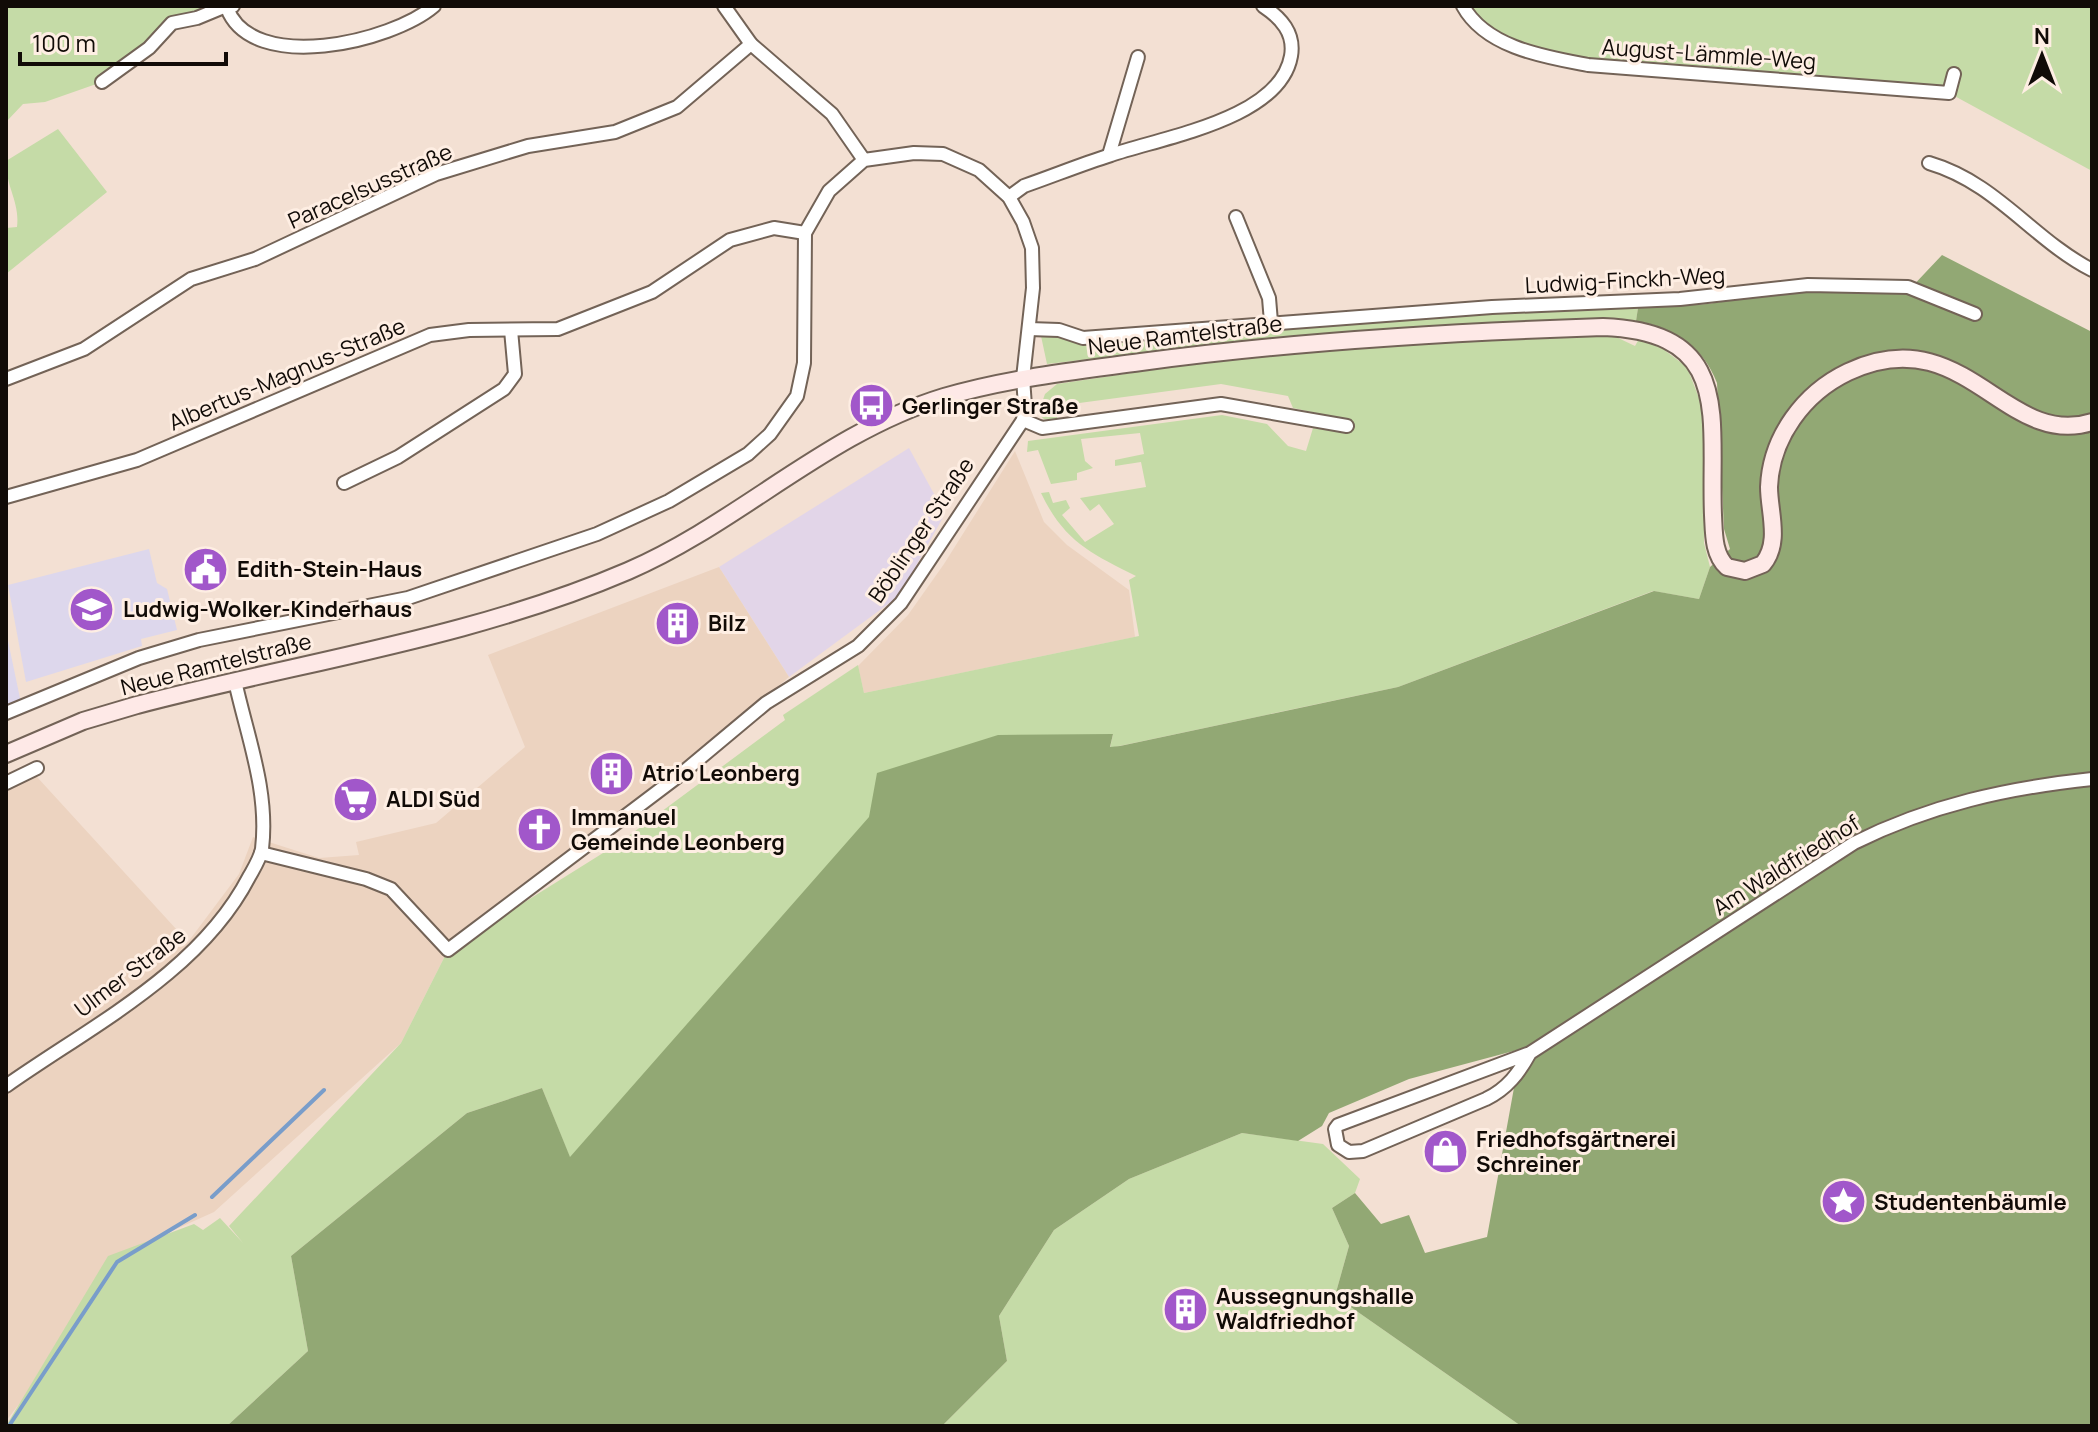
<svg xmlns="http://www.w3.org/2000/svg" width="2098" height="1432" font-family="Manrope,sans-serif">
<rect width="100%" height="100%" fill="#f3e0d3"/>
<path fill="#e2d5e8" d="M909 448 945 514 899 596 789 677 719 567Z"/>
<g fill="#ecd3c0">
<path d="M1015 451 1044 522 1067 545 1129 590 1135 637 864 693 858 666 908 615 944 564Z"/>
<path d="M719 567 789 677 627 815 448 950 401 1043 214 1212 143 1244 6 1421V776L27 766 188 942 239 874 253 837 319 858 359 855 356 842 436 823 525 747 488 655Z"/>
</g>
<g fill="#ddd7ec">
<path d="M149 549 157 583 167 589 177 630 141 639 142 646 26 682 8 585Z"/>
<path d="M6 631 21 703 6 707Z"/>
</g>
<g fill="#c5dba7">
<path d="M6 6H233L172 23 102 82 45 102 23 104 6 122Z"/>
<path d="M1463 6H2092V171L1949 93 1588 65 1505 42Z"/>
<path d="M58 129 107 192 6 274V228L17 227C20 202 6 188 6 161Z"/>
<path d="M1638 308 1636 321 1430 326 1247 341 1047 364 1041 336C1055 330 1069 342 1084 341L1468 312Z"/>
<path d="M1601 335 1614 336 1635 346 1639 339 1663 349 1687 367 1699 398 1705 426 1704 543 1710 567 1699 599 1653 591 1398 687 1110 748 1113 734 870 817 570 1158 542 1088 467 1113 291 1256 308 1351 227 1426H6L108 1256 194 1224 203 1230 220 1218 243 1243 229 1226 401 1043 448 950 619 843 785 720 783 715 858 665 864 693 1139 636 1129 580 1136 576C1090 553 1064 541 1041 493L1049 492 1053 503 1066 500 1070 508 1062 515 1085 542 1114 524 1099 504 1090 511 1080 498 1146 487 1141 462 1115 466V460L1144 454 1140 433 1081 439 1085 461 1093 468 1077 473V480L1051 484 1038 450 1027 452 1028 441 1222 415 1267 424 1288 446 1306 451 1313 428 1347 433 1349 420 1293 408 1288 396 1221 384 1057 406V419H1044L1038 414 1045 394 1057 384 1226 359 1432 340Z"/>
<path d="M1242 1133 1323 1144 1360 1179 1355 1193 1332 1208 1349 1246 1335 1296 1521 1426H942L1007 1361 999 1316 1054 1230 1129 1179Z"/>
</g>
<path fill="#92a874" d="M1942 255 2092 332V1426H1521L1335 1296 1349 1246 1332 1208 1355 1193 1381 1224 1409 1215 1425 1253 1487 1237 1521 1049 1409 1079 1329 1113 1322 1126 1298 1141 1242 1133 1129 1179 1054 1230 999 1316 1007 1361 942 1426H227L308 1351 291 1256 467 1113 542 1088 570 1157 869 817 877 773 998 735 1113 734 1110 747 1120 746 1398 687 1654 591 1699 599 1710 567 1730 549 1724 529 1717 383C1703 346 1673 327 1636 321L1638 308 1707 304 1811 289 1908 291Z"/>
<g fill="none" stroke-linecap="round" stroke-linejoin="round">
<g stroke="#799dca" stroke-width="4">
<path d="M212 1197 324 1090"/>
<path d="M9 1426 117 1262 195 1215"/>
</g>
<defs>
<g id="minor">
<path d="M233 6 227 8C252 75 392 42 434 6"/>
<path d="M724 6 751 44 832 114 864 160"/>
<path d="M1463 6C1486 48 1546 57 1588 65L1949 93 1954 74"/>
<path d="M102 82 149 48 172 23 197 18 226 6"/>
<path d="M1109 155 1138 57"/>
<path d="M1929 163C1997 183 2032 239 2092 270"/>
<path d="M1009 197 1024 186C1053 176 1082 164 1111 155 1163 137 1280 119 1291 56 1295 33 1281 18 1263 6"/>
<path d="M1236 217 1269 298 1271 322"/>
<path d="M1029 329 1059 330 1083 338 1492 307 1680 299 1808 285 1908 287 1975 314"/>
<path d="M6 379 84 349 191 279 255 259 436 174 528 146 615 132 677 107 751 44"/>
<path d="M1023 420 1042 428 1221 404 1347 426"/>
<path d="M344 483 398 457 504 389 515 374 511 330"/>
<path d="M6 497 137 460 430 335 469 330 558 329 652 292 730 240 774 228 805 233"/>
<path d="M6 713 139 658 199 640 408 598 597 534 669 501 748 454 770 434 797 396 804 363 805 233 829 191 864 160 914 153 943 154 979 170 1009 197 1023 222 1032 248 1033 288 1023 378 1025 406 1023 420 901 603 858 646 766 703 681 774 448 950 391 889 366 879 261 853"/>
<path d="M6 783 37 768"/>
<path d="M1530 1053C1519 1073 1507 1089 1486 1099L1363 1151 1349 1152 1338 1145 1335 1129 1338 1125 1530 1053 1854 843C1930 805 2007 788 2092 779"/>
<path d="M6 1086C91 1026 200 972 249 877 254 868 260 859 262 849 269 791 247 736 235 681"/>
</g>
<path id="secondary" d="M6 754 83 721 137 705C300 662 472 638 628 571 739 523 826 433 944 397 1009 378 1075 371 1141 362 1295 341 1448 332 1603 327 1735 332 1709 418 1713 515 1714 533 1713 554 1727 567L1745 571 1763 564C1781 542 1769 512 1769 487 1771 437 1804 393 1848 372 1964 317 2005 450 2092 422"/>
</defs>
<use href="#minor" stroke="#736357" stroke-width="16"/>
<use href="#secondary" stroke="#736357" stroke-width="20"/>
<use href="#minor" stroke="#fff" stroke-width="12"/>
<use href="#secondary" stroke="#fee9e7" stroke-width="16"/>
</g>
<defs>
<symbol id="bus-disc" viewBox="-11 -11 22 22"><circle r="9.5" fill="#a157ca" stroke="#feeee3"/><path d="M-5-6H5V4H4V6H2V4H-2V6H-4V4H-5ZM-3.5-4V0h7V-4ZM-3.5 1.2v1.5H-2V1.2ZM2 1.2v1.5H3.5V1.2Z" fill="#fff"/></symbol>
<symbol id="civic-disc" viewBox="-11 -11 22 22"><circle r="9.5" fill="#a157ca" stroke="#feeee3"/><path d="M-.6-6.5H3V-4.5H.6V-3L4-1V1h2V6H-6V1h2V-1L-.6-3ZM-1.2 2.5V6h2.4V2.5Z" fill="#fff"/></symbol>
<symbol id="school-disc" viewBox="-11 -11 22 22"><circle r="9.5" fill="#a157ca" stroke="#feeee3"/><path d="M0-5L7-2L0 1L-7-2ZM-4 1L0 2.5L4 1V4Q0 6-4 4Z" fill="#fff"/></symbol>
<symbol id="building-disc" viewBox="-11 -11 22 22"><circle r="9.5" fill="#a157ca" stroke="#feeee3"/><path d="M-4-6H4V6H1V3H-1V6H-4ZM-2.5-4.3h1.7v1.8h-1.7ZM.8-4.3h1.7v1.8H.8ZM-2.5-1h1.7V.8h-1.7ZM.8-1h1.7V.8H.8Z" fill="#fff"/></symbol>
<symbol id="supermarket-disc" viewBox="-11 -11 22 22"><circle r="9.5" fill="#a157ca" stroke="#feeee3"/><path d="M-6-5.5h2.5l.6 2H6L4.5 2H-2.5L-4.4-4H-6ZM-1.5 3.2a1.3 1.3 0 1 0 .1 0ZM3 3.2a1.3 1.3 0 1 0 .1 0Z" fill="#fff"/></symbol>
<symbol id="church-disc" viewBox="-11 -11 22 22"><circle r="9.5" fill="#a157ca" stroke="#feeee3"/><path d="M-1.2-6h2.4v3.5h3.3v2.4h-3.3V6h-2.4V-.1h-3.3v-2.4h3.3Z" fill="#fff"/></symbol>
<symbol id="shop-disc" viewBox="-11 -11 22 22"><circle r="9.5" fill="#a157ca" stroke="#feeee3"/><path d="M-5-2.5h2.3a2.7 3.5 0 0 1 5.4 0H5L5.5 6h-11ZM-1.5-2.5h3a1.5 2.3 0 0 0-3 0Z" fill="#fff"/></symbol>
<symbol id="sight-disc" viewBox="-11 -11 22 22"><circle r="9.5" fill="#a157ca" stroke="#feeee3"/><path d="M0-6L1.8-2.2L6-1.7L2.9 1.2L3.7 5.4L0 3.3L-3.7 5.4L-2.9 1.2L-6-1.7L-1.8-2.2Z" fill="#fff"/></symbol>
</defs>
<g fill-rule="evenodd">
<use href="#bus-disc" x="846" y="380" width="51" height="51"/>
<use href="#civic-disc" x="180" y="544" width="51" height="51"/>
<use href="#school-disc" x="66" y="584" width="51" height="51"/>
<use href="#building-disc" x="652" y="598" width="51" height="51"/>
<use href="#building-disc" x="586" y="748" width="51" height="51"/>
<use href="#supermarket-disc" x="330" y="774" width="51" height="51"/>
<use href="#church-disc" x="514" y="804" width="51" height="51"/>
<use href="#shop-disc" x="1420" y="1126" width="51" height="51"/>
<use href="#sight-disc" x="1818" y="1176" width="51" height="51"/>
<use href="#building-disc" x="1160" y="1284" width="51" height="51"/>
</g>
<g text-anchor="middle" stroke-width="6" stroke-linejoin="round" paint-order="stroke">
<g font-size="22" fill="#110b07" stroke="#feeee3">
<text transform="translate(1709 54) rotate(4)" y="8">August-Lämmle-Weg</text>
<text transform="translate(370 186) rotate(-24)" y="8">Paracelsusstraße</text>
<text transform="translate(1625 280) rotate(-3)" y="8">Ludwig-Finckh-Weg</text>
<text transform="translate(1185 335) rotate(-7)" y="8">Neue Ramtelstraße</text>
<text transform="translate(287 374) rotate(-23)" y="8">Albertus-Magnus-Straße</text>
<text transform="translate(921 530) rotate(-56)" y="8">Böblinger Straße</text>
<text transform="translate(216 664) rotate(-14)" y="8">Neue Ramtelstraße</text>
<text transform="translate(1786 865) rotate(-32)" y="8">Am Waldfriedhof</text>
<text transform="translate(130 972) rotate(-37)" y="8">Ulmer Straße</text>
</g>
<g font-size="22" font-weight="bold" fill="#110b07" stroke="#feeee3" text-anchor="start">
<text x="902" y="414">Gerlinger Straße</text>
<text x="237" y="577">Edith-Stein-Haus</text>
<text x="123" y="617">Ludwig-Wolker-Kinderhaus</text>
<text x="708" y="631">Bilz</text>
<text x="642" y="781">Atrio Leonberg</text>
<text x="386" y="807">ALDI Süd</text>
<text x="571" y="825">Immanuel<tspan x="571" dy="25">Gemeinde Leonberg</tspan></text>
<text x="1476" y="1147">Friedhofsgärtnerei<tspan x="1476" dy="25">Schreiner</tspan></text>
<text x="1874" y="1210">Studentenbäumle</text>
<text x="1216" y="1304">Aussegnungshalle<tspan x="1216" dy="25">Waldfriedhof</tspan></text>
</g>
</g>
<rect width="2098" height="1432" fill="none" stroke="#110b07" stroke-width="16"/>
<g transform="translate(2042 56)" stroke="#feeee3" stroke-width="6" paint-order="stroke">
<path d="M0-6L14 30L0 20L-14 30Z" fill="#110b07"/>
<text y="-12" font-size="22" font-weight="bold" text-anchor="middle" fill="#110b07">N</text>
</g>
<path d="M20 52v12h206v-12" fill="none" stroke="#110b07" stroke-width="4"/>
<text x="32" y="52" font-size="24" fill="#110b07" stroke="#feeee3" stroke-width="6" paint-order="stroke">100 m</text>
</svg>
